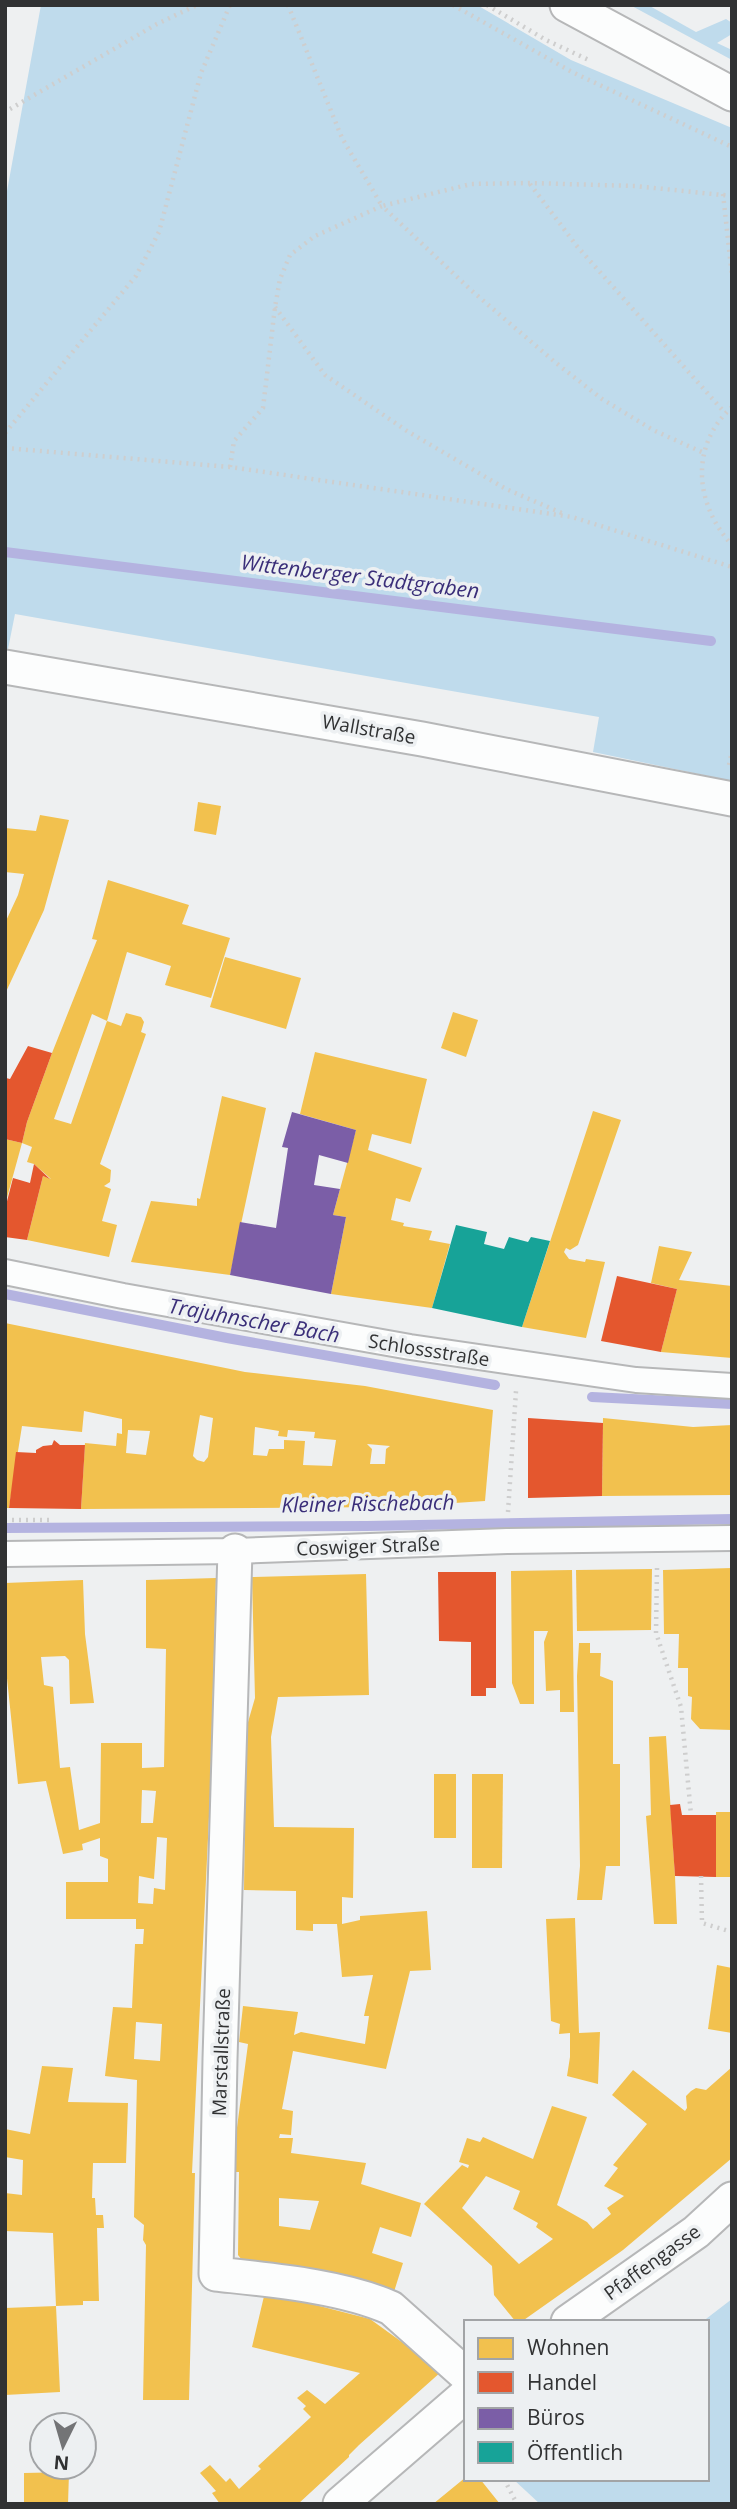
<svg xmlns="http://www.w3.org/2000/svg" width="737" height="2509" font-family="'Open Sans',sans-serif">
<rect width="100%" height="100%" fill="#eef0f1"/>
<g fill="#bfdbec">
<path d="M41 5H477L571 60 732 128V781L593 752 599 717 15 614 8 649 5 648V202Z"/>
<path d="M630 5H648L696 32 726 19 732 23V34L717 43 732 50V60Z"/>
<path d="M732 2299V2504H540L513 2479H707V2322H702Z"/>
</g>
<g fill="#f2c14e" fill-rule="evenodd">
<path d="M198 802 221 806 216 835 194 831Z"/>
<path d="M40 815 69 820 44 910 5 994V923L18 895 24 874 5 872V828L36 831Z"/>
<path d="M108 880 189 905 182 924 230 938 211 998 165 985 171 966 127 952 107 1021 92 1014 54 1119 71 1124 107 1021 121 1026 126 1013 141 1017 144 1022 141 1032 146 1034 100 1164 111 1170 110 1182 104 1186 111 1189 102 1221 117 1225 109 1257 27 1240 43 1176 51 1179 34 1164 27 1162 32 1147 22 1143 5 1205V1139L22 1143 27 1122 52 1053 97 940 92 939Z"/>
<path d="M225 957 301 978 286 1029 210 1007Z"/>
<path d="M453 1012 478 1020 466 1057 441 1048Z"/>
<path d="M315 1052 427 1079 411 1144 372 1134 368 1150 422 1168 410 1202 396 1198 391 1220 404 1223 403 1226 432 1231 429 1240 450 1244 432 1308 331 1294 346 1217 333 1215 356 1130 300 1114Z"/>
<path d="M222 1096 266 1108 230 1275 131 1262 151 1201 197 1206V1198L200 1199Z"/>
<path d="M593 1111 621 1120 578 1245 570 1250 566 1248 564 1252 569 1259 585 1262 586 1259 605 1262 586 1338 522 1327Z"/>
<path d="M659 1246 692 1252 679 1280 732 1286V1358L661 1352 677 1289 651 1283Z"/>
<path d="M5 1323 245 1372 365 1386 493 1410 485 1501 394 1507 81 1509 85 1443 116 1446 117 1433 122 1434V1419L84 1411 82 1432 22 1426 9 1508H5ZM200 1415 213 1418 208 1457 204 1462 197 1460 193 1456ZM255 1427 279 1431 278 1436 287 1437 288 1430 315 1432 314 1438 336 1440 332 1466 303 1465 305 1441 284 1440V1449H269L267 1456 253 1455ZM128 1430 150 1431 146 1455 126 1453ZM367 1444 390 1446 386 1449 385 1464H370L372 1449Z"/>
<path d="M603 1418 693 1427 732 1425V1495L602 1496Z"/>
<path d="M732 1568V1730L700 1729 691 1719 692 1697 688 1696V1668H678L679 1634H664L663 1570Z"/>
<path d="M652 1569 651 1630 577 1631 576 1570Z"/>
<path d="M572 1570 574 1712H560V1690L546 1691 544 1642 548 1631H534V1704H520L512 1683 511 1571Z"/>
<path d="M366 1574 369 1695 278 1697 271 1737 274 1827 354 1828 353 1898 342 1897V1924L360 1920V1916L427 1911 431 1970 410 1971 386 2069 293 2051 282 2109 293 2111 291 2135 280 2134 279 2138H293L291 2153 366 2163 361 2184 421 2203 411 2237 380 2227 372 2253 403 2263 393 2295 246 2265 238 2255 239 2172H234L236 2135 248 2044 239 2042 243 2006 298 2012 294 2035 301 2032 365 2044 369 2016H364L373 1975 342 1977 337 1924H313V1931L296 1930V1891L244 1890 246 1729 255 1698 252 1577ZM279 2198 319 2201 310 2230 279 2226Z"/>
<path d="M216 1578 210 1796 192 2173H195L189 2400H143L146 2245 143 2240 144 2225 134 2217 137 2080 105 2076 113 2007 132 2008 135 1944H143L144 1929H136V1919H66V1882H108V1859L100 1856V1838L82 1844 83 1850 63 1854 46 1781 18 1784 5 1659V1583L83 1580 85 1634 94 1703 70 1704 69 1660 65 1656 41 1657 44 1685 53 1687 60 1768 70 1767 79 1830 100 1823 101 1743H142V1768L164 1767 166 1649 146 1648V1580ZM142 1790 156 1791 153 1823H141ZM157 1837 167 1838 165 1890 154 1888 153 1904 138 1903 139 1876 154 1879ZM136 2022 162 2024 160 2061 134 2059Z"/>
<path d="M579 1643H590V1653H601L600 1676 613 1681V1764H620V1866H606L602 1900H577L580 1866 577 1676Z"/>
<path d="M666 1736 675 1876 677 1924H654L646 1816 651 1815 649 1737Z"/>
<rect x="434" y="1774" width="22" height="64"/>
<path d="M472 1774H503L502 1868H472Z"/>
<rect x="716" y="1812" width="16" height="65"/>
<path d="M575 1918 579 2033 600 2032 598 2084 567 2076 570 2057V2033L559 2034 560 2024 551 2021 546 1919Z"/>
<path d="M717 1965 732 1968V2033L708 2029Z"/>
<path d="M42 2066 73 2068 68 2102 128 2103 126 2163H93L92 2198H95L96 2215H103L104 2228H97L99 2301H83V2305L56 2306 60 2392 5 2395V2308L56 2306 53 2233 5 2231V2193L22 2195 23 2160 5 2157V2129L30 2134Z"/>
<path d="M732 2067V2158L623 2250 521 2322H516L494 2295 492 2266 424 2204 462 2165 468 2168 469 2165 459 2162 467 2138 480 2142 483 2137 533 2159 552 2106 587 2117 557 2205 587 2222 593 2229 611 2214 607 2208 624 2196 604 2186 618 2168 613 2165 647 2124 612 2095 633 2070 685 2111 687 2108 686 2096 691 2091 696 2088 706 2090ZM486 2176 520 2191 513 2209 538 2223 536 2227 553 2239 519 2264 462 2208Z"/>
<path d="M265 2292 370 2319 442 2371 359 2445 349 2455V2457L298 2504H220L212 2493 216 2491 200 2473 210 2465 226 2482 230 2478 239 2489 261 2469 258 2466 311 2417 303 2409 306 2406 297 2398 307 2390 325 2404 360 2373 252 2347Z"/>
<path d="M69 2472 68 2504H24V2473Z"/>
<path d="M466 2477V2479H480L500 2504H433Z"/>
</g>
<g fill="#e4572e">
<path d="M28 1046 52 1053 27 1122 22 1143 5 1139V1081L6 1078 10 1079Z"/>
<path d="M34 1164 50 1179 43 1176 27 1240 5 1237V1209L13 1178 30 1183Z"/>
<path d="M617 1276 677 1289 661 1352 601 1341Z"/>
<path d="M528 1418 603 1423 602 1496 528 1498Z"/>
<path d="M54 1440 60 1445H85L81 1509 9 1508 16 1452 36 1453V1450L43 1446 52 1445Z"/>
<path d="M438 1572H496V1688H486V1696H471V1642L439 1641Z"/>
<path d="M680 1804 682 1815H716V1877L675 1876 670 1805Z"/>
</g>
<path fill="#7b5ea7" d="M292 1112 356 1130 348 1163 319 1155 314 1185 340 1189 333 1215 346 1217 331 1294 230 1275 240 1222 276 1228 288 1148 282 1147Z"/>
<path fill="#17a398" d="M456 1225 487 1232 484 1244 504 1249 509 1237 528 1242 531 1237 550 1241 522 1327 432 1308Z"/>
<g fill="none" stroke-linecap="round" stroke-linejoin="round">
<g stroke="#b4b3e0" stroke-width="10">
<path d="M5 552 711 641"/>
<path d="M5 1294 227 1338 495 1385"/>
<path d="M592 1397 732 1404"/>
<path d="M5 1528 367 1526 732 1519"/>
</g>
<defs>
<g id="pedestrian">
<path d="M5 1272 123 1296 410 1347 636 1380 732 1386"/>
<path d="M5 1554 235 1551 507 1541 732 1538"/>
</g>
<g id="minor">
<path d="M567 5 732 94"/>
<path d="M5 667 422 739 732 799"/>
<path d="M235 1551 220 2059 216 2274C270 2280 342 2286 391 2308L466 2375"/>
<path d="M568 2322 696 2232 732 2199"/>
<path d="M340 2504 466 2395"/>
</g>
</defs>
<use href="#pedestrian" stroke="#b6b7b8" stroke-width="28"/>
<use href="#minor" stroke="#b6b7b8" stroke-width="37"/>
<g stroke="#cecece" stroke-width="4.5" stroke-dasharray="2 5" stroke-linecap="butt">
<path d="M288 5 342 138 382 206 471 184 530 183 635 186 732 196"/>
<path d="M453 5 572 72 732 147"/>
<path d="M487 5 546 40 591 61"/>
<path d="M10 109 157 24 197 5"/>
<path d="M530 184 576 245 725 413"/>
<path d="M723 194 732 276"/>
<path d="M275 307 325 375 407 431 506 489 564 514"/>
<path d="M732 407C689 446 695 505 732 545"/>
<path d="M5 433 136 276 159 232 201 73 230 5"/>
<path d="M5 448 230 467 572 517 732 567"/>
<path d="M230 467 234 441 263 408 275 307 280 279 290 255 315 236 382 206 472 291 556 363 602 399 653 430 704 453"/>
<path d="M729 765 732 751"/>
<path d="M508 1512 516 1391"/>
<path d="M5 1520H50"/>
<path d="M657 1568 656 1633 681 1707 691 1815"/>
<path d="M701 1876 702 1923 732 1932"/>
<path d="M504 2479 517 2504"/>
</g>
<use href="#pedestrian" stroke="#fcfdfd" stroke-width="24"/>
<use href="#minor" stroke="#fcfdfd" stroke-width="33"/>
</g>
<g text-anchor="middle" stroke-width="7" stroke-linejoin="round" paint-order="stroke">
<g font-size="19" fill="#313233" stroke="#edf0f2">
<text transform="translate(369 729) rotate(10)" y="7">Wallstraße</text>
<text transform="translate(429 1350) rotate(9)" y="7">Schlossstraße</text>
<text transform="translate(368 1546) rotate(-2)" y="7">Coswiger Straße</text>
<text transform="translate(221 2052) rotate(-88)" y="7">Marstallstraße</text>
<text transform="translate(652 2262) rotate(-36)" y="7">Pfaffengasse</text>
</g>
<g font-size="21" font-style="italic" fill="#3a2e79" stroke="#edf0f2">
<text transform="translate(360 577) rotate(7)" y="7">Wittenberger Stadtgraben</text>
<text transform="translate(254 1321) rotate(10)" y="7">Trajuhnscher Bach</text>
<text transform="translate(368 1504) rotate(-1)" y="7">Kleiner Rischebach</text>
</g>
</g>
<rect width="737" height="2509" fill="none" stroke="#313233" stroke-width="14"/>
<rect x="464" y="2320" width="245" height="161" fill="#edf0f2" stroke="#a2a4a6" stroke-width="2"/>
<rect x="478" y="2338" width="35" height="21" fill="#f2c14e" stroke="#a2a4a6" stroke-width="2"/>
<text x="527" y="2355" font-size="21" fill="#313233">Wohnen</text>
<rect x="478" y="2372" width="35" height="21" fill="#e4572e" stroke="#a2a4a6" stroke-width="2"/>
<text x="527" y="2390" font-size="21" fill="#313233">Handel</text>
<rect x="478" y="2408" width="35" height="21" fill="#7b5ea7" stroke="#a2a4a6" stroke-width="2"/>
<text x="527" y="2425" font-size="21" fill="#313233">Büros</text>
<rect x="478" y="2442" width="35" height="21" fill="#17a398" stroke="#a2a4a6" stroke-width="2"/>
<text x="527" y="2460" font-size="21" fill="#313233">Öffentlich</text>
<g transform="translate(63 2446) rotate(185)"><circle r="33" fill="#edf0f2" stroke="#a2a4a6" stroke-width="2"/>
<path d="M0-5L12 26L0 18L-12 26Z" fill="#737476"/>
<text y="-10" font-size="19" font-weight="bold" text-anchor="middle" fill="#313233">N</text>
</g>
</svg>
